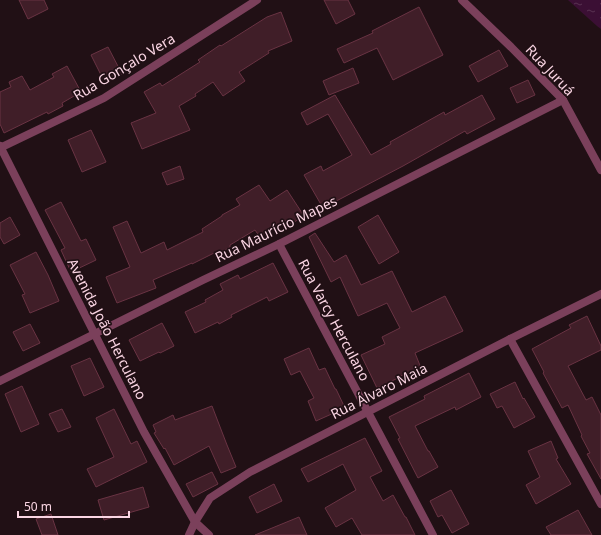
<svg xmlns="http://www.w3.org/2000/svg" width="601" height="535" font-family="'Noto Sans',sans-serif">
<defs>
<pattern id="water-ripples" width="26" height="14" patternUnits="userSpaceOnUse"><rect width="26" height="14" fill="#3b0f34"/><path d="M2 4q2-2 4 0t4 0M15 11q2-2 4 0t4 0" fill="none" stroke="#583151"/></pattern>
</defs>
<rect width="100%" height="100%" fill="#211015"/>
<path fill="url(#water-ripples)" d="M568 0H601V29L597 26Z"/>
<g fill="#401e28" stroke="#693343">
<path d="M19 0H44L48 9 28 19Z"/>
<path d="M324 0H348L355 14 336 24Z"/>
<path d="M419 7 443 55 393 80 377 48 344 63 337 49 373 33 372 31Z"/>
<path d="M281 12 292 41 268 51 269 53 239 72 245 81 223 96 213 82 195 94 196 96 179 106 190 130 142 149 131 123 156 113 144 92 160 83 162 86 200 62 198 60 220 45 221 46 267 17Z"/>
<path d="M108 47 122 74 105 83 91 55Z"/>
<path d="M499 50 508 66 478 82 469 66Z"/>
<path d="M67 66 81 92 62 103 63 106 48 114 47 112 4 133 0 124V92L11 87 9 82 22 76 30 90 54 77 52 74Z"/>
<path d="M353 68 359 83 329 95 323 81Z"/>
<path d="M528 80 535 95 517 103 510 88Z"/>
<path d="M335 95 371 155 391 144 390 142 444 112 445 115 482 95 495 119 467 134 465 131 403 166 323 208 304 175 321 166 323 171 352 155 328 114 307 125 301 113Z"/>
<path d="M91 130 106 162 82 172 68 140Z"/>
<path d="M180 166 184 179 167 185 162 173Z"/>
<path d="M259 185 270 201 287 190 304 216 291 224 288 219 260 237 255 230 230 245V247L217 255 216 252 192 264V263L153 280 156 288 117 303 106 277 130 267 113 227 127 221 141 253 164 242 167 250 203 232 202 229 222 216V215L240 205 236 199Z"/>
<path d="M61 202 81 241 86 239 96 260 71 272 61 250 65 248 45 210Z"/>
<path d="M378 215 399 252 379 264 358 227Z"/>
<path d="M10 217 20 235 4 244 0 237V223Z"/>
<path d="M315 233 334 262 346 255 361 285 392 271 412 312 445 296 463 331 415 353 421 368 398 377V378L377 388 361 355 385 344 382 337 400 328 387 303 358 316 340 277 331 282 309 237Z"/>
<path d="M36 252 48 275 59 301 30 313 22 295 25 294 10 265Z"/>
<path d="M273 263 288 292 269 301 267 297 231 315 232 317 219 324 218 322 195 333 185 312 206 302 205 300 223 290 220 284 238 275 240 279Z"/>
<path d="M587 316 601 346V350L568 366 586 400 592 397 601 415V479L587 454 590 453 581 436 582 435 568 405 562 408 543 373 544 372 532 349 571 328 569 325Z"/>
<path d="M162 323 174 346 160 353 159 352 140 361 129 340Z"/>
<path d="M30 324 40 343 23 351 13 332Z"/>
<path d="M309 348 319 370 325 368 335 389H336L345 408 316 421 308 401 314 398 300 371 291 375 284 359Z"/>
<path d="M90 358 104 387 84 396 71 366Z"/>
<path d="M469 373 481 397 456 410 455 407 415 426 428 451H429L438 467 418 478 398 439 400 438 389 417 425 399 424 396Z"/>
<path d="M515 382 523 399 524 398 535 417 514 428 502 406 497 408 490 394Z"/>
<path d="M22 386 39 424 21 432 5 394Z"/>
<path d="M212 406 227 445 236 467 221 473 209 446 174 465 165 448 164 449 154 433 156 432 153 425 173 415 175 420Z"/>
<path d="M62 409 71 427 58 432 49 414Z"/>
<path d="M114 409 131 444 137 441 147 462 96 487 87 469 114 457 96 418Z"/>
<path d="M365 438 382 471 370 477 383 501 393 495 405 517H406L415 535H362L352 518 336 527 325 508 356 490 343 464 308 482 301 469Z"/>
<path d="M551 441 558 458 556 459 571 484 536 504 526 485 540 477 528 451Z"/>
<path d="M212 472 218 484 193 497 186 484Z"/>
<path d="M274 484 282 501 257 513 249 497Z"/>
<path d="M143 487 149 507 104 520 98 500Z"/>
<path d="M451 490 469 524 452 533 442 515 438 517 430 501Z"/>
<path d="M578 510 592 535H551L546 527Z"/>
<path d="M51 514 58 535H42L36 519Z"/>
<path d="M299 517 307 535H255Z"/>
</g>
<g fill="none" stroke-linecap="round" stroke-linejoin="round">
<g stroke="#7b405b" stroke-width="8">
<path d="M462 0 511 47 563 100 601 170"/>
<path d="M0 146 144 432 195 522 209 535"/>
<path d="M0 148 104 98 257 0"/>
<path d="M279 244 433 535"/>
<path d="M510 339 601 504"/>
<path d="M0 381 203 280 279 244 563 100"/>
<path d="M189 535 195 522 210 498 250 472 510 339 601 294"/>
</g>
</g>
<g text-anchor="middle" stroke-width="3.5" stroke-linejoin="round" paint-order="stroke">
<g font-size="14" fill="#fad5e3" stroke="#211015">
<text transform="translate(124 67) rotate(-31)" y="5">Rua Gonçalo Vera</text>
<text transform="translate(550 70) rotate(47)" y="5">Rua Juruá</text>
<text transform="translate(276 229) rotate(-26)" y="5">Rua Maurício Mapes</text>
<text transform="translate(334 320) rotate(62)" y="5">Rua Varcy Herculano</text>
<text transform="translate(107 329) rotate(63)" y="5">Avenida João Herculano</text>
<text transform="translate(379 391) rotate(-27)" y="5">Rua Álvaro Maia</text>
</g>
</g>
<path d="M18 511v6h111v-6" fill="none" stroke="#fad5e3" stroke-width="2"/>
<text x="24" y="511" font-size="12" fill="#fad5e3" stroke="#211015" stroke-width="3" paint-order="stroke">50 m</text>
</svg>
